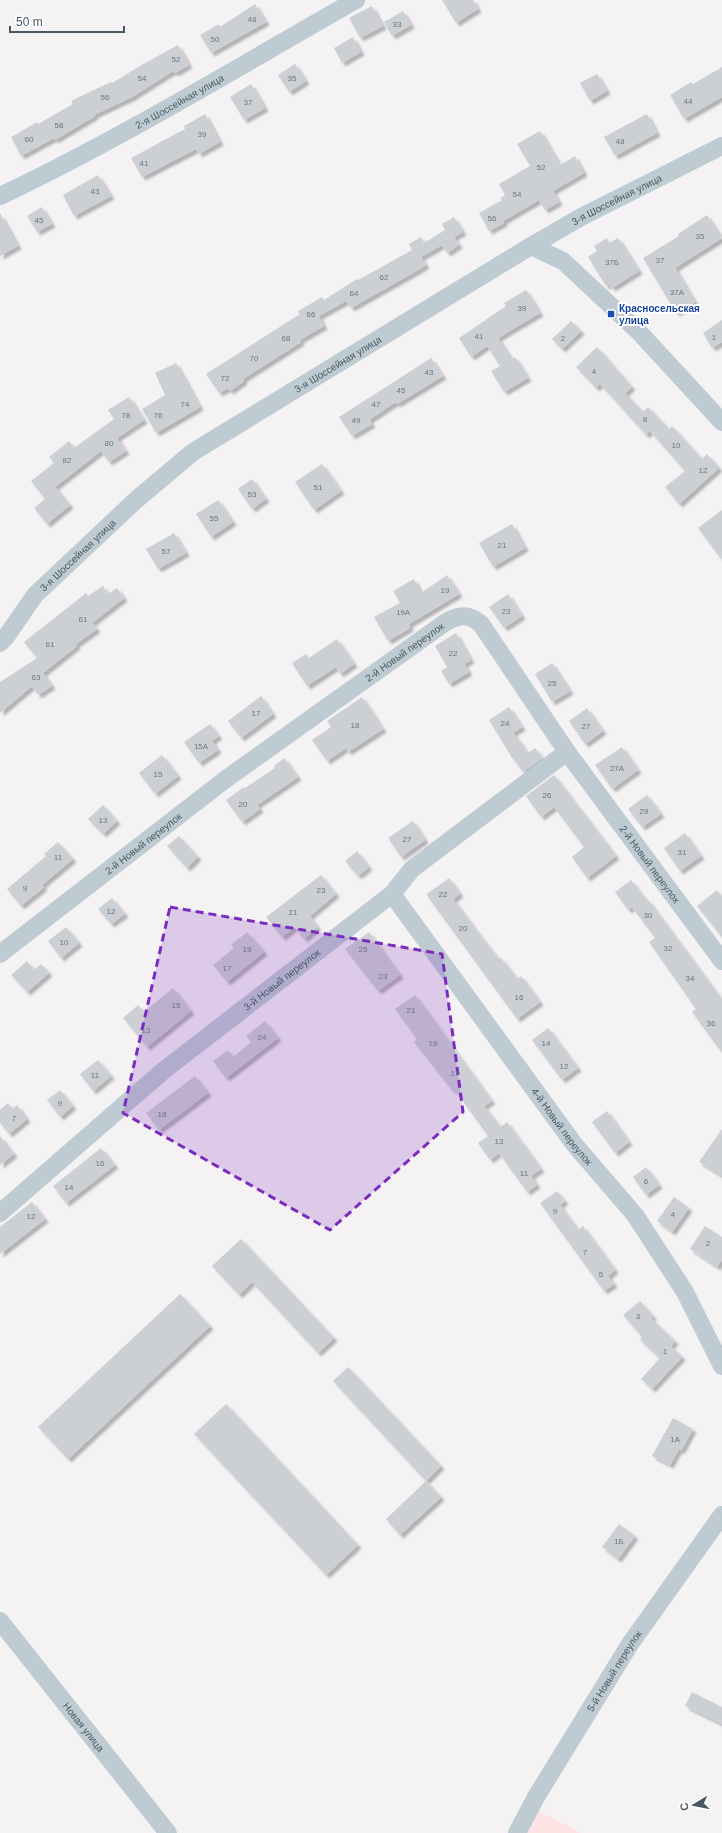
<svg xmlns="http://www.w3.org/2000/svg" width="722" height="1833" font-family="Arial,sans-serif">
<defs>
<filter id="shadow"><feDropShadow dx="3.5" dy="3.5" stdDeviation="1" flood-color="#0004"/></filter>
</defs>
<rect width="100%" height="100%" fill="#f5f2f3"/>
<path fill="#fee3e4" d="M536 1810 581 1833H524Z"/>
<g fill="#ccd0d5" filter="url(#shadow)">
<path d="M442 0H473L478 9 456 23Z"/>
<path d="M255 4 266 22 211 53 200 35 219 24 220 27Z"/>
<path d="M372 6 383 26 360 38 349 18Z"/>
<path d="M403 11 411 25 392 36 384 22Z"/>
<path d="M353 37 361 52 342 63 334 48Z"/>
<path d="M178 45 189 65 175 73 173 71 132 97 94 115 95 116 55 140 54 138 21 156 11 137 37 122 38 124 73 104 71 101 83 95 111 82 112 83 145 63Z"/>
<path d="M295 64 306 81 289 92 278 75Z"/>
<path d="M722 67V97L684 119 670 95 691 82 693 84Z"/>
<path d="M597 74 607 91 590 101 580 83Z"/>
<path d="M251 84 265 108 244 120 230 97Z"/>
<path d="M205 114 220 142 199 154 196 149 142 177 131 158 185 129 184 126Z"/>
<path d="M647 114 657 133 615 156 604 137Z"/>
<path d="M540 131 560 165 575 156 584 173 553 191 559 202 545 210 539 200 503 221 504 223 489 231 479 213 502 200 500 198 505 195 499 184 530 166 517 144Z"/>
<path d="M98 175 111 196 74 216 63 195Z"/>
<path d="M42 207 52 224 37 232 27 216Z"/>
<path d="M0 213 18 246 0 256Z"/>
<path d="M707 215 722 238 675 268 695 302 676 313 643 258 679 236 678 234Z"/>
<path d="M454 217 463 232 454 237 459 245 447 253 442 245 421 257 426 265 413 273 351 308 346 301 319 316 324 326 300 340 301 342 243 379 244 381 230 391 228 388 219 393 206 374 300 314 298 311 322 297 324 300 357 279 358 280 412 250 409 244 421 237 424 243 445 230 442 224Z"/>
<path d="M607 238 609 243 618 238 639 271 612 288 609 284 606 286 588 257 597 251 594 246Z"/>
<path d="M526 290 540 313 498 338 512 359 515 357 528 378 504 392 491 371 500 366 487 346 471 357 459 338 506 306 504 303Z"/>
<path d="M722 320V342L712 348 703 333Z"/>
<path d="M571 321 581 331 562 349 552 339Z"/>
<path d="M597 347 632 387 625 393 643 412 648 407 669 429 672 426 702 459 707 454 719 468 679 504 665 487 685 471 650 431 646 435 600 384 596 388 576 367Z"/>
<path d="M431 358 443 376 397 404 396 402 369 420 372 424 352 436 339 417Z"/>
<path d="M176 363 200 407 156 433 142 409 165 395 155 373Z"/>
<path d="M129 397 144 420 117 438 126 451 109 462 101 451 55 487 70 505 47 524 34 508 45 499 31 481 54 463 49 457 69 441 74 448 114 419 108 410Z"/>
<path d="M322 464 341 491 314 510 295 482Z"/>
<path d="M252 479 266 499 252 509 238 489Z"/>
<path d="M218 500 233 522 211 537 196 514Z"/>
<path d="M722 510V560L698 528Z"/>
<path d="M512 524 525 548 493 567 479 543Z"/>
<path d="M174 533 186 553 158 569 146 549Z"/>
<path d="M447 575 459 594 409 624 410 628 388 641 374 617 400 603 393 591 414 579 421 593Z"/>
<path d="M103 586 108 594 117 588 124 598 92 623 97 629 76 644 77 646 43 673 52 686 38 695 32 686 0 713V682L37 658 24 642 86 593 88 596Z"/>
<path d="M508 594 522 616 504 628 489 607Z"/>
<path d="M456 633 471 660 464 664 469 672 449 684 441 671 447 667 435 646Z"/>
<path d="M337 639 354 664 340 674 336 667 307 686 292 663 306 654 309 658Z"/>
<path d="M552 663 570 691 552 702 535 674Z"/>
<path d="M261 696 273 714 241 738 228 721Z"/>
<path d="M362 697 383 729 348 752 346 748 327 761 312 740 331 727 327 721Z"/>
<path d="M509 707 522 727 513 733 528 753 535 748 542 758 523 772 511 756 489 720Z"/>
<path d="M587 708 603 731 585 744 569 721Z"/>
<path d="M210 724 219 736 212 741 218 750 199 763 184 742Z"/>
<path d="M622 747 638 770 612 789 595 765Z"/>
<path d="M162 755 178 776 155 794 139 773Z"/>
<path d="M284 758 298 777 257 805 260 809 242 822 226 800 244 787 245 788 275 768 274 766Z"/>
<path d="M554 775 616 856 587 878 572 857 584 847 554 807 541 817 526 796Z"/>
<path d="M647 795 661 814 642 827 628 809Z"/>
<path d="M103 805 117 821 103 834 88 819Z"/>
<path d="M413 821 425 840 401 857 388 838Z"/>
<path d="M685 833 701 856 680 871 664 848Z"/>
<path d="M179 836 198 857 187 868 167 846Z"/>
<path d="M58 842 73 859 42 885 44 887 21 906 7 889 46 856 44 854Z"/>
<path d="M357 851 369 867 358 876 345 861Z"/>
<path d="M321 875 336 894 310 916 318 927 304 939 295 927 282 937 266 917Z"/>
<path d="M449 878 460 894 453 899 485 942 499 959 501 958 517 979 521 976 540 1002 517 1019 428 897 427 894Z"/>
<path d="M631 880 647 901 648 900 722 1000V1053L692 1012 696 1009 649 942 655 938 632 907 628 910 615 892Z"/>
<path d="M717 890 722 896V937L697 906Z"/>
<path d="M112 898 125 914 111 924 98 909Z"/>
<path d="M66 927 79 943 61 958 48 941Z"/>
<path d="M247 932 264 952 227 982 213 965 234 948 231 945Z"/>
<path d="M369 932 400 975 378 991 345 949Z"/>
<path d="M27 961 34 970 41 964 49 973 27 992 11 975Z"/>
<path d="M173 988 191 1011 147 1047 123 1018 138 1005 144 1012Z"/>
<path d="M415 995 492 1101 484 1106 500 1127 507 1122 541 1169 531 1176 537 1185 527 1192 499 1153 490 1160 478 1143 488 1136 454 1089 452 1090 414 1042 417 1039 395 1009Z"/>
<path d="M265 1021 278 1038 226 1078 213 1061 228 1050 233 1057 251 1042 246 1036Z"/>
<path d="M548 1028 578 1068 562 1080 532 1040Z"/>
<path d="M98 1060 111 1076 93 1091 80 1074Z"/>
<path d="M195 1076 208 1093 159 1130 146 1113Z"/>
<path d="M60 1090 73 1106 60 1117 47 1100Z"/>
<path d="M8 1103 12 1109 17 1105 27 1119 9 1134 0 1123V1110Z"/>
<path d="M607 1111 629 1142 615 1153 592 1122Z"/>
<path d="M722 1129V1176L699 1162Z"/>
<path d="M0 1136 14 1154 0 1165Z"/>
<path d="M101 1148 115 1165 66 1203 53 1186Z"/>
<path d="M646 1167 659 1185 646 1195 633 1177Z"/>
<path d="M557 1191 565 1201 560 1205 578 1230 583 1226 615 1270 608 1276 614 1284 604 1291 540 1203Z"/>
<path d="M674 1197 689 1208 672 1232 657 1221Z"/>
<path d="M32 1202 45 1219 0 1254V1227Z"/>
<path d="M705 1226 722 1237V1260L717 1267 690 1249Z"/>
<path d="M241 1239 334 1338 318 1353 252 1282 239 1295 212 1266Z"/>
<path d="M180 1294 210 1326 68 1459 38 1427Z"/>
<path d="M640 1301 653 1316 651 1318 675 1341 671 1346 682 1357 652 1389 641 1379 660 1358 640 1340 642 1337 623 1315Z"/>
<path d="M348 1367 441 1466 426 1481 333 1381Z"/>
<path d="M226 1404 358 1545 326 1575 194 1434Z"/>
<path d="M673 1418 693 1429 681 1451 679 1449 670 1465 652 1456Z"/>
<path d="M426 1481 441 1497 400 1535 386 1519Z"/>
<path d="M619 1524 635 1536 618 1559 602 1547Z"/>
<path d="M692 1692 722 1707V1724L685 1706Z"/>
</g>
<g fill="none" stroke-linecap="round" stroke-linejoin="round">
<g stroke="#bfcbd3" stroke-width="18">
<path id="s1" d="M0 196C122 138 238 67 356 0"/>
<path d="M531 246 563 261 639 332 722 422"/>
<path id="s2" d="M0 643 6 637 35 595 136 500 193 452 531 246 583 216 722 146"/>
<path id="s3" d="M392 894 574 1144 635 1215 685 1292 722 1366"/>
<path id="s4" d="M0 954 226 779 446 622C460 614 469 614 481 624L567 752 722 961"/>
<path id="s5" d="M0 1213 163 1071 392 894 412 869 567 752"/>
<path id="s6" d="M0 1621 168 1833"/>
<path id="s7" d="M517 1833 536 1797 630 1644 722 1515"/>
</g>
</g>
<path fill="#7b2cbf" fill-opacity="0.2" stroke="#7b2cbf" stroke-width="3" stroke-dasharray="8 5" stroke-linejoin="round" d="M170 907 442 954 463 1112 330 1230 123 1113Z"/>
<rect fill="#1a4fb4" stroke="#fff" stroke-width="1.5" x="607" y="310" width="8" height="8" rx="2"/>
<g text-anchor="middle" stroke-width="4" stroke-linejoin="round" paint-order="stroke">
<g font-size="8" fill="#69767f">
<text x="252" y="22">48</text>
<text x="397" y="27">33</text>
<text x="215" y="42">50</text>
<text x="176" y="62">52</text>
<text x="142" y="81">54</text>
<text x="292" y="81">35</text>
<text x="105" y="100">56</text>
<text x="688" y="104">44</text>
<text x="248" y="105">37</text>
<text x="59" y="128">58</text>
<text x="202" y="137">39</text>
<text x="29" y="142">60</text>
<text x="620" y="144">48</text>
<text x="144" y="166">41</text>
<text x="541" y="170">52</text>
<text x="95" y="194">43</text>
<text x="517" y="197">54</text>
<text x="492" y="221">56</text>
<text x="39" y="223">45</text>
<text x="700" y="239">35</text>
<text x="660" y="263">37</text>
<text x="612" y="265">37Б</text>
<text x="384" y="280">62</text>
<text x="677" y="295">37А</text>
<text x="354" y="296">64</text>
<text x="522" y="311">39</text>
<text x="311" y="317">66</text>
<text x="479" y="339">41</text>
<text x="714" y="340">1</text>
<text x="286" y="341">68</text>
<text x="563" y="341">2</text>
<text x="254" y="361">70</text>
<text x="594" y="374">4</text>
<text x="429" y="375">43</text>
<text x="225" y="381">72</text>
<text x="401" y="393">45</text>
<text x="185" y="407">74</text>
<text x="376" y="407">47</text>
<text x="126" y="418">78</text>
<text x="158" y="418">76</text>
<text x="645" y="422">8</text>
<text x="356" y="423">49</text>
<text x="109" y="446">80</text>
<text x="676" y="448">10</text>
<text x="67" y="463">82</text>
<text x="703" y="473">12</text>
<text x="318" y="490">51</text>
<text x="252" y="497">53</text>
<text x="214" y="521">55</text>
<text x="502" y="548">21</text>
<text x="166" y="554">57</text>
<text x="445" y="593">19</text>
<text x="506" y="614">23</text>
<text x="403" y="615">19А</text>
<text x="83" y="622">61</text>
<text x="50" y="647">61</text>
<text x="453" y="656">22</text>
<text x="36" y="680">63</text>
<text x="552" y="686">25</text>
<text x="256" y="716">17</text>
<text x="505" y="726">24</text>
<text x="355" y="728">18</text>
<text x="586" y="729">27</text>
<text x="201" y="749">15А</text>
<text x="617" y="771">27А</text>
<text x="158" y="777">15</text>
<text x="547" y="798">26</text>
<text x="243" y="807">20</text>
<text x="644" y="814">29</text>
<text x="103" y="823">13</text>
<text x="407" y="842">27</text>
<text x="682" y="855">31</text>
<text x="58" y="860">11</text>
<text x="25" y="891">9</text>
<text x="321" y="893">23</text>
<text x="443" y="897">22</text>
<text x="111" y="914">12</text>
<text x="293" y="915">21</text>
<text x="648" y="918">30</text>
<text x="463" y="931">20</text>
<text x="64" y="945">10</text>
<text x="668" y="951">32</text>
<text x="247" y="952">19</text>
<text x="363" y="952">25</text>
<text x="227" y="971">17</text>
<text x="383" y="979">23</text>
<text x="690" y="981">34</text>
<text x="519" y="1000">16</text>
<text x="176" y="1008">15</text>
<text x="411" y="1013">21</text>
<text x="711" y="1026">36</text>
<text x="146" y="1033">13</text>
<text x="262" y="1040">24</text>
<text x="433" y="1046">19</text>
<text x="546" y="1046">14</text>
<text x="564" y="1069">12</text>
<text x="455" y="1076">17</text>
<text x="95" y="1078">11</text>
<text x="60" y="1106">9</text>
<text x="162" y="1117">18</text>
<text x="14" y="1121">7</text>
<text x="499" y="1144">13</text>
<text x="100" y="1166">16</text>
<text x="524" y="1176">11</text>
<text x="646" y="1184">6</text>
<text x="69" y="1190">14</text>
<text x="555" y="1214">9</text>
<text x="673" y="1217">4</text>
<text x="31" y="1219">12</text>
<text x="708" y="1246">2</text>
<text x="585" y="1255">7</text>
<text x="601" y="1277">5</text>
<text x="638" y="1319">3</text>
<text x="665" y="1354">1</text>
<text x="675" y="1442">1А</text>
<text x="619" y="1544">1Б</text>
</g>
<g font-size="10" fill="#485862" stroke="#fff">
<text dy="4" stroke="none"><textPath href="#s1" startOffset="203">2-я Шоссейная улица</textPath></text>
<text dy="4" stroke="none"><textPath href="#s2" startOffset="766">3-я Шоссейная улица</textPath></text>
<text dy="4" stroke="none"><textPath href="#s2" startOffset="442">3-я Шоссейная улица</textPath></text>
<text dy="4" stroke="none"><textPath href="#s2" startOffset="118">3-я Шоссейная улица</textPath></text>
<text dy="4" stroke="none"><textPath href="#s4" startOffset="505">2-й Новый переулок</textPath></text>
<text dy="4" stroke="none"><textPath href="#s4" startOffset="181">2-й Новый переулок</textPath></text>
<text dy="4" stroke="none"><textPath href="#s4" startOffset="888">2-й Новый переулок</textPath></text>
<text dy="4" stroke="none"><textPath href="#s5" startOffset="366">3-й Новый переулок</textPath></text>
<text dy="4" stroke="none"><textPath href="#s3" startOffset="288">4-й Новый переулок</textPath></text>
<text dy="4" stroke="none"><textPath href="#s7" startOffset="189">5-й Новый переулок</textPath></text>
<text dy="4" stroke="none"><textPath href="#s6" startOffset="135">Новая улица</textPath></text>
</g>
<g font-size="10" font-weight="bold" fill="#164399" stroke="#fff" text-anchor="start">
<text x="619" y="312">Красносельская<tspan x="619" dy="12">улица</tspan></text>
</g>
</g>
<g transform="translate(694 1805) rotate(260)" stroke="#ffffff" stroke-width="3" paint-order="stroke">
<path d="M0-3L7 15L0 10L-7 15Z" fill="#485862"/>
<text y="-6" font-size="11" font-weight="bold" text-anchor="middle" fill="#485862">С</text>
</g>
<path d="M10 26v6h114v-6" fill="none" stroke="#485862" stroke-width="2"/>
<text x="16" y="26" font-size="12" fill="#485862" stroke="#ffffff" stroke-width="3" paint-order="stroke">50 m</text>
</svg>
